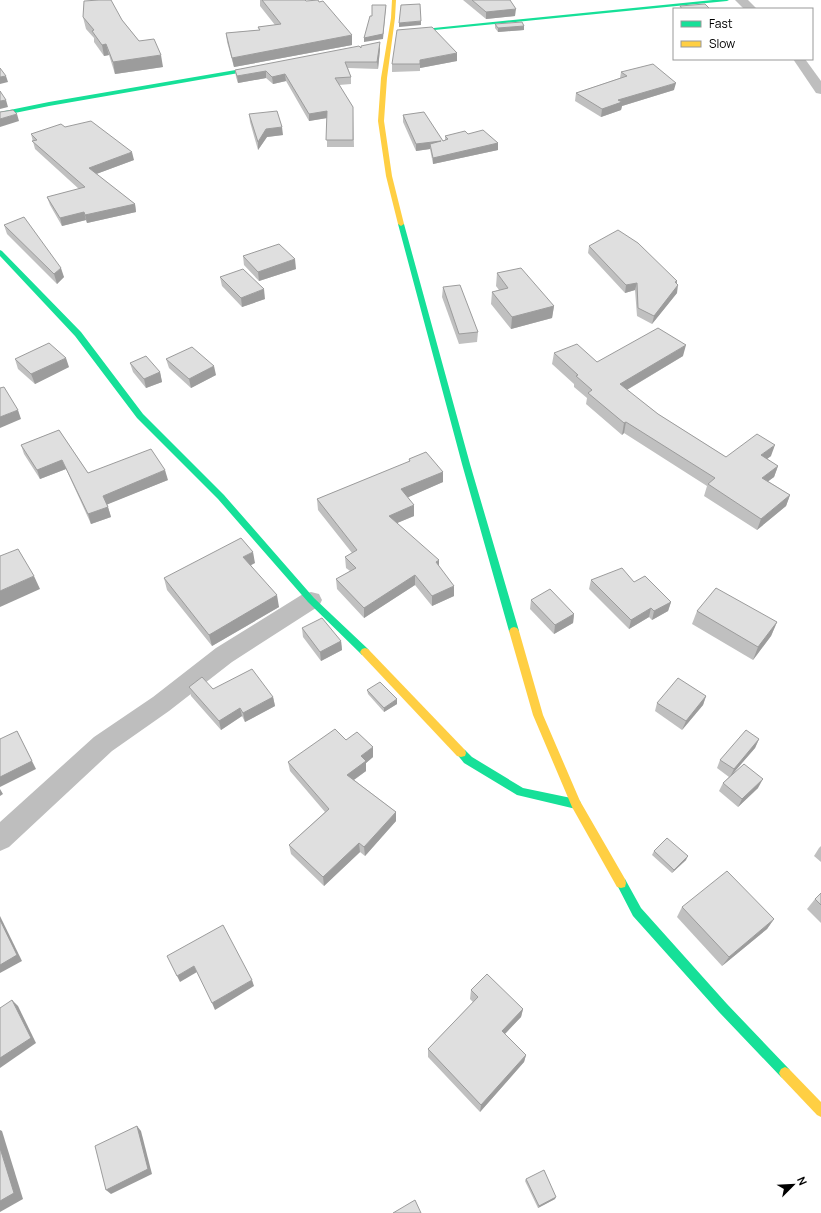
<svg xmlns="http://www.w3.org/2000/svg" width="821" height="1213" font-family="Manrope,sans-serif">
<rect width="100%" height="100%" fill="#fff"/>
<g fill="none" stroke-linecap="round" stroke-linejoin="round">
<g fill="#bebebe" fill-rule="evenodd">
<path d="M735 0H748L757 9H744Z"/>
<path d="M793 59H805L821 81V94L816 93Z"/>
<path d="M311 592 319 594 322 600 319 606 232 662 169 711 112 751 9 847 0 851V822L94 737 153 697 216 648 303 594Z"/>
</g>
<g fill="#16e098" fill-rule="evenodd">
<path d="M713 0H729L727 1 404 33 402 32 404 31Z"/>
<path d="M265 65 268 67 267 68 49 106 0 116V112L49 102Z"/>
<path d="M399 223 404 224 470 464 519 631 517 634H511L509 631 462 464 398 224Z"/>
<path d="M0 250 2 251 81 332 143 414 224 495 314 598 368 649 370 652 368 655H362L308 602 218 499 137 418 75 336 0 256Z"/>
<path d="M461 749 465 750 472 757 523 788 576 799 580 801 581 804 580 807 576 809 517 795 464 763 456 753 457 750Z"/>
<path d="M621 878 625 879 641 908 727 1004 789 1069 791 1073 789 1077 785 1079 781 1077 719 1012 633 916 616 883 617 879Z"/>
</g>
<g fill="#ffcf43" fill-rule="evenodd">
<path d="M392 0H396L395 18 387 78 384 121 392 176 404 224 401 226 398 224 386 176 378 121 381 78 391 18Z"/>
<path d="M514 627 517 628 519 631 543 715 580 801 625 879 626 883 625 887 621 888 617 887 572 807 533 715 509 631 511 628Z"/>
<path d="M365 648 368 649 465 750 466 753 465 756 461 757 457 756 362 655 360 652 362 649Z"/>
<path d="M785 1067 789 1069 821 1102V1117L817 1115 781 1077 779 1073 781 1069Z"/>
</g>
</g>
<g fill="#c0c0c0">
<path d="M260 0H305L352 45 234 67 227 42 226 33 259 30 258 27 275 25 260 6Z"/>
<path d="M463 0H510L515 16 486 19Z"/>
<path d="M83 17 122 20 139 41 163 67 115 74 109 55 104 56 94 42V38L86 29Z"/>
<path d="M495 24 524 26V30L498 32 495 28Z"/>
<path d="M361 48 380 49 378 69 348 68 351 77V84L339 85 353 107 354 147H327V118L309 121 286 81 273 84 266 78 238 83 236 77 235 70Z"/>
<path d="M457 61 420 68V71L392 72V64Z"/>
<path d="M621 72 674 90 622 106 621 110 601 117 575 101 576 93 620 78Z"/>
<path d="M249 114 283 135 267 137 258 150 250 122Z"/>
<path d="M403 115 443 141 445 140V136L468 134 498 143V150L433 164 430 149 416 151 403 122Z"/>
<path d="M65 127 134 160 96 174 135 204 136 212 87 223 86 220 62 226 50 205 47 197 79 189 35 149 31 134Z"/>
<path d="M4 225 64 277 57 284 7 234Z"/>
<path d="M589 246 677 281V293L652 324 637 316 635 290 625 293 588 253Z"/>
<path d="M243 256 296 269 259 281 244 265Z"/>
<path d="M497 273 554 306 552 318 511 329 491 304 492 292 499 290 496 286Z"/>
<path d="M220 277 265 299 242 307 222 286Z"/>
<path d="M443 287 478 332 477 342 459 344 442 297Z"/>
<path d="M554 353 597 362 683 356 627 390 658 414 726 457 771 456 767 459 778 466 774 477 768 481 790 495 786 506 757 530 704 496 707 486 624 433 622 435 586 404 587 398 574 387V384L552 364Z"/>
<path d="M15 359 69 367 35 384 18 369Z"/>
<path d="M166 359 216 375 191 388 169 368Z"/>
<path d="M130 363 160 372 162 382 146 388 133 372Z"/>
<path d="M59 430 88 473 168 480 107 504 111 517 91 524 66 469 40 479 24 454 21 445Z"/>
<path d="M409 459 443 472V482L408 497 414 516 397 523 439 566 454 596 432 606 415 585 364 618 337 589 336 579 350 571 346 568 345 557 352 553 318 510 317 499 409 462Z"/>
<path d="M255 563 251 565 279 607 212 646 167 590 164 578Z"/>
<path d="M591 580 634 582 671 602 668 611 652 620 649 617 629 629 589 589Z"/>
<path d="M531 600 574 614 573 623 554 634 530 609Z"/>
<path d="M697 611 777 622 771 636 753 660 692 624Z"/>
<path d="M302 628 341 641 342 650 321 661 303 637Z"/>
<path d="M189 687 213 689 273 697 275 706 245 722 242 716 221 730 191 696Z"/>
<path d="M367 690 397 699V704L384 712 368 694Z"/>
<path d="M706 696 703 705 682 730 655 711 657 703Z"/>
<path d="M759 739 755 748 732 774 758 788 738 807 719 791 723 783 729 777 717 768 720 760Z"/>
<path d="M346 740 373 757 366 763V771L354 780 396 812V821L365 856 360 852 324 886 291 854 289 845 325 812 290 771 288 762Z"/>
<path d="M821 846V862L814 856 819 848Z"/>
<path d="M654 851 686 860 672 873 652 855Z"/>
<path d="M821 893V923L807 909 815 899Z"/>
<path d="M682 907 774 919 767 929 722 966 677 917Z"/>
<path d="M471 990 523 1009 521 1017 505 1034 526 1055 524 1062 480 1112 428 1057V1049L473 1002 470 999Z"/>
<path d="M526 1179 555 1199 538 1208 525 1181Z"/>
</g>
<g fill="#9c9c9c">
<path d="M386 5 383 39 364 42V38Z"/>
<path d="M516 9 515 16 486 19V12Z"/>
<path d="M421 21V25L399 27V23Z"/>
<path d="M524 26V30L498 32V28Z"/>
<path d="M352 35V45L234 67 232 58Z"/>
<path d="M380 42V49L378 69 377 62Z"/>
<path d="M106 44 109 55 104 56 102 45Z"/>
<path d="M457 53V61L420 68V60Z"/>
<path d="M161 55 163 67 115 74 113 62Z"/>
<path d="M266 71V78L238 83 237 76Z"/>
<path d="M285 74 286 81 273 84 272 77Z"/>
<path d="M6 76 8 82 0 84V77Z"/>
<path d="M676 83 674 90 622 106 621 110 601 117 602 109 618 100Z"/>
<path d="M6 100 8 107 0 109V101Z"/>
<path d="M327 111V118L309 121V114Z"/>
<path d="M17 114 19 121 0 127V119Z"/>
<path d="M282 127 283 135 267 137 258 150V142L266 129Z"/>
<path d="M441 141 430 144V149L416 151V144Z"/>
<path d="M498 143V150L433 164V158Z"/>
<path d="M132 152 134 160 91 176 89 168Z"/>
<path d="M135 204 136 212 87 223 85 215Z"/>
<path d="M84 212 86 220 62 226 60 218Z"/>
<path d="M295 259 296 269 259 281 258 272Z"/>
<path d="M61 268 64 277 57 284 54 274Z"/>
<path d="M677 281 676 288 678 285 677 293 652 324 654 316 675 282Z"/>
<path d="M637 283 635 290 625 293 626 285Z"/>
<path d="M264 289 265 299 242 307 241 298Z"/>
<path d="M554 306 552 318 511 329 512 317Z"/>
<path d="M686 345 683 356 618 395 620 384Z"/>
<path d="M66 358 69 367 35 384 31 374Z"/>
<path d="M214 366 216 375 191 388 189 379Z"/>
<path d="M160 372 162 382 146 388 144 379Z"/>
<path d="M18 410 21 419 0 428V417Z"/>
<path d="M626 422 624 433 622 435 624 423Z"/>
<path d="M775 445 771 456 757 466 761 455Z"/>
<path d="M62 460 66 469 40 479 37 470Z"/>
<path d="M778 466 774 477 758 489 762 478Z"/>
<path d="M165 470 168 480 106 505 103 496Z"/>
<path d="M443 472V482L402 500 401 489Z"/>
<path d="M790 495 786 506 757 530 761 519Z"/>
<path d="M414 505V516L390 526 389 516Z"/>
<path d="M108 507 111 517 91 524 88 514Z"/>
<path d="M253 552 255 563 245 568 243 557Z"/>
<path d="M439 560V570L436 562Z"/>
<path d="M415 575V585L364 618V608Z"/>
<path d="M34 576 40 589 0 607V591Z"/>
<path d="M454 586V596L432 606V596Z"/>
<path d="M277 595 279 607 212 646 209 635Z"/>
<path d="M671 602 668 611 652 620 654 611Z"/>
<path d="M651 608 649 617 629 629 631 620Z"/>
<path d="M574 614 573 623 554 634 555 625Z"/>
<path d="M777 622 771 636 753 660 758 647Z"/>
<path d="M341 641 342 650 321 661 320 652Z"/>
<path d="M706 696 703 705 682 730 686 721Z"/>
<path d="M273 697 275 706 245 722 243 713Z"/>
<path d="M397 699V704L384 712V708Z"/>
<path d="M240 708 242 716 221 730 219 721Z"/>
<path d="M17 731 36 769 0 787V777Z"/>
<path d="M759 739 755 748 730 777 734 769Z"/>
<path d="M373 747V757L366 763V771L348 784 347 775 361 756Z"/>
<path d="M763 779 758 788 738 807 742 799Z"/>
<path d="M0 789 3 794 0 796Z"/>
<path d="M396 812V821L365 856 364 847Z"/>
<path d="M359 843 360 852 324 886 323 877Z"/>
<path d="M688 856 686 860 672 873 674 870Z"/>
<path d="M0 916 22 961 0 973Z"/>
<path d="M774 919 767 929 722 966 729 957Z"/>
<path d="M194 966 197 972 180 982 177 976Z"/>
<path d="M252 980 254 986 215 1010 212 1003Z"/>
<path d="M12 1000 18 1006 36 1043 0 1068V1058Z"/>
<path d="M523 1009 521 1017 500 1039 502 1031Z"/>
<path d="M526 1055 524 1062 480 1112 481 1105Z"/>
<path d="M137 1126 141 1131 152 1174 111 1194 106 1190Z"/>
<path d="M0 1130 2 1131 23 1199 0 1212Z"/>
<path d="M556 1197 555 1199 538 1208 539 1206Z"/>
</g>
<g fill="#dfdfdf" stroke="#9c9c9c">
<path d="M99 0H111L122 20 139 41 154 39 161 55 113 62 106 44 102 45 92 31 94 30 83 17 84 1Z"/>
<path d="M262 0H305L306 1 318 0 319 2 323 1 352 35 232 58 226 33 260 30 258 27 281 24Z"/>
<path d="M472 0H510L516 9 486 12Z"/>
<path d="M420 4 421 21 399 23 401 5Z"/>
<path d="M705 4 710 9H682L680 6Z"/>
<path d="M372 5H386L383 34 364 38 370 16H372Z"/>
<path d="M522 22 524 26 498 28 495 24Z"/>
<path d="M432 27 457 53 420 60V64H392L397 30Z"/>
<path d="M380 42 377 62H345L351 77 335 78 353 107V140H326L327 111 309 114 285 74 272 77 266 71 237 76 235 70 359 46 361 48V46Z"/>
<path d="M653 64 676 83 618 100 622 102 602 109 576 93 627 76 621 72Z"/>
<path d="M0 68 6 76 0 77Z"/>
<path d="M0 91 6 100 0 101Z"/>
<path d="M13 110 17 114 0 119V112Z"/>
<path d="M277 111 282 127 266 129 258 142 249 114Z"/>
<path d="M424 112 443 141 448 139 445 136 465 131 468 134 483 130 498 143 433 158 430 144 441 141 416 144 403 115Z"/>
<path d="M91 121 132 152 89 168 135 204 85 215 84 212 60 218 47 197 85 187 32 141 37 140 31 134 61 124 65 127Z"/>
<path d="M24 217 61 268 54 274 4 225Z"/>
<path d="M618 230 638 243 677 281 675 282 678 285 654 316 638 308 637 283 626 285 589 246Z"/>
<path d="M279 244 295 259 258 272 243 256Z"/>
<path d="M521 268 554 306 512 317 492 292 508 288 497 273Z"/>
<path d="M243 269 264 289 241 298 220 277Z"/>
<path d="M460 285 478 332 459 334 443 287Z"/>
<path d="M658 328 686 345 620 384 658 414 726 457 757 434 775 445 761 455 778 466 762 478 790 495 761 519 708 484 715 478 626 422 624 423 588 393 592 390 576 376 578 375 554 353 577 344 597 362Z"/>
<path d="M49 343 66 358 31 374 15 359Z"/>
<path d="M192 347 214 366 189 379 166 359Z"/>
<path d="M146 356 160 372 144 379 130 363Z"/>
<path d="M4 387 18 410 0 417V388Z"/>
<path d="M59 430 88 473 151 449 165 470 103 496 108 507 88 514 62 460 37 470 21 445Z"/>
<path d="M426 452 443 472 401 489 414 505 389 516 439 560 436 562 454 586 432 596 415 575 364 608 336 579 356 568 345 557 357 550 317 499 410 461 409 459Z"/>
<path d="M241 538 253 552 243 557 277 595 209 635 164 578Z"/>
<path d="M18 549 34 576 0 591V556Z"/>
<path d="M622 568 634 582 645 576 671 602 654 611 651 608 631 620 591 580Z"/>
<path d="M716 588 777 622 758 647 697 611Z"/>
<path d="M550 589 574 614 555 625 531 600Z"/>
<path d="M322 618 341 641 320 652 302 628Z"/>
<path d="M252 669 273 697 243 713 240 708 219 721 189 687 202 677 213 689Z"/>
<path d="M678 678 706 696 686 721 657 703Z"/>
<path d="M380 682 397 699 384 708 367 690Z"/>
<path d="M335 729 346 740 357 732 373 747 361 756 366 761 347 775 396 812 364 847 359 843 323 877 289 845 329 809 288 762Z"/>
<path d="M746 730 759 739 734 769 720 760Z"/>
<path d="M17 731 32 761 0 777V739Z"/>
<path d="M744 764 763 779 742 799 723 783Z"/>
<path d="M667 838 688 856 674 870 654 851Z"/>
<path d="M727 871 774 919 729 957 682 907Z"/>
<path d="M821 893V905L815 899Z"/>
<path d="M0 920 17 955 0 965Z"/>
<path d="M223 925 252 980 212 1003 194 966 177 976 167 956Z"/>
<path d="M487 974 523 1009 502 1031 526 1055 481 1105 428 1049 478 997 471 990Z"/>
<path d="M12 1000 31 1038 0 1058V1008Z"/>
<path d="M137 1126 148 1169 106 1190 95 1146Z"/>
<path d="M0 1148 14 1193 0 1201Z"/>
<path d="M544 1170 556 1197 539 1206 526 1179Z"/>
<path d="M415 1200 421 1213H393Z"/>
</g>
<rect x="673" y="8" width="140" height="52" fill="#ffffff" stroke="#999999"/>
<rect x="681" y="21" width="20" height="6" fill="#16e098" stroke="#999999"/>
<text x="709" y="28" font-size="12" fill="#000000">Fast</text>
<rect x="681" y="41" width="20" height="6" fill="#ffcf43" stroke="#999999"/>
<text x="709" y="48" font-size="12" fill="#000000">Slow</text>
<g transform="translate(793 1185) rotate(66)" stroke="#ffffff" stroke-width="3" paint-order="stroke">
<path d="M0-3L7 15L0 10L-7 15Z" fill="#000000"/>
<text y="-6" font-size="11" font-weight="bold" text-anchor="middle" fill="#000000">N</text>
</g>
</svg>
